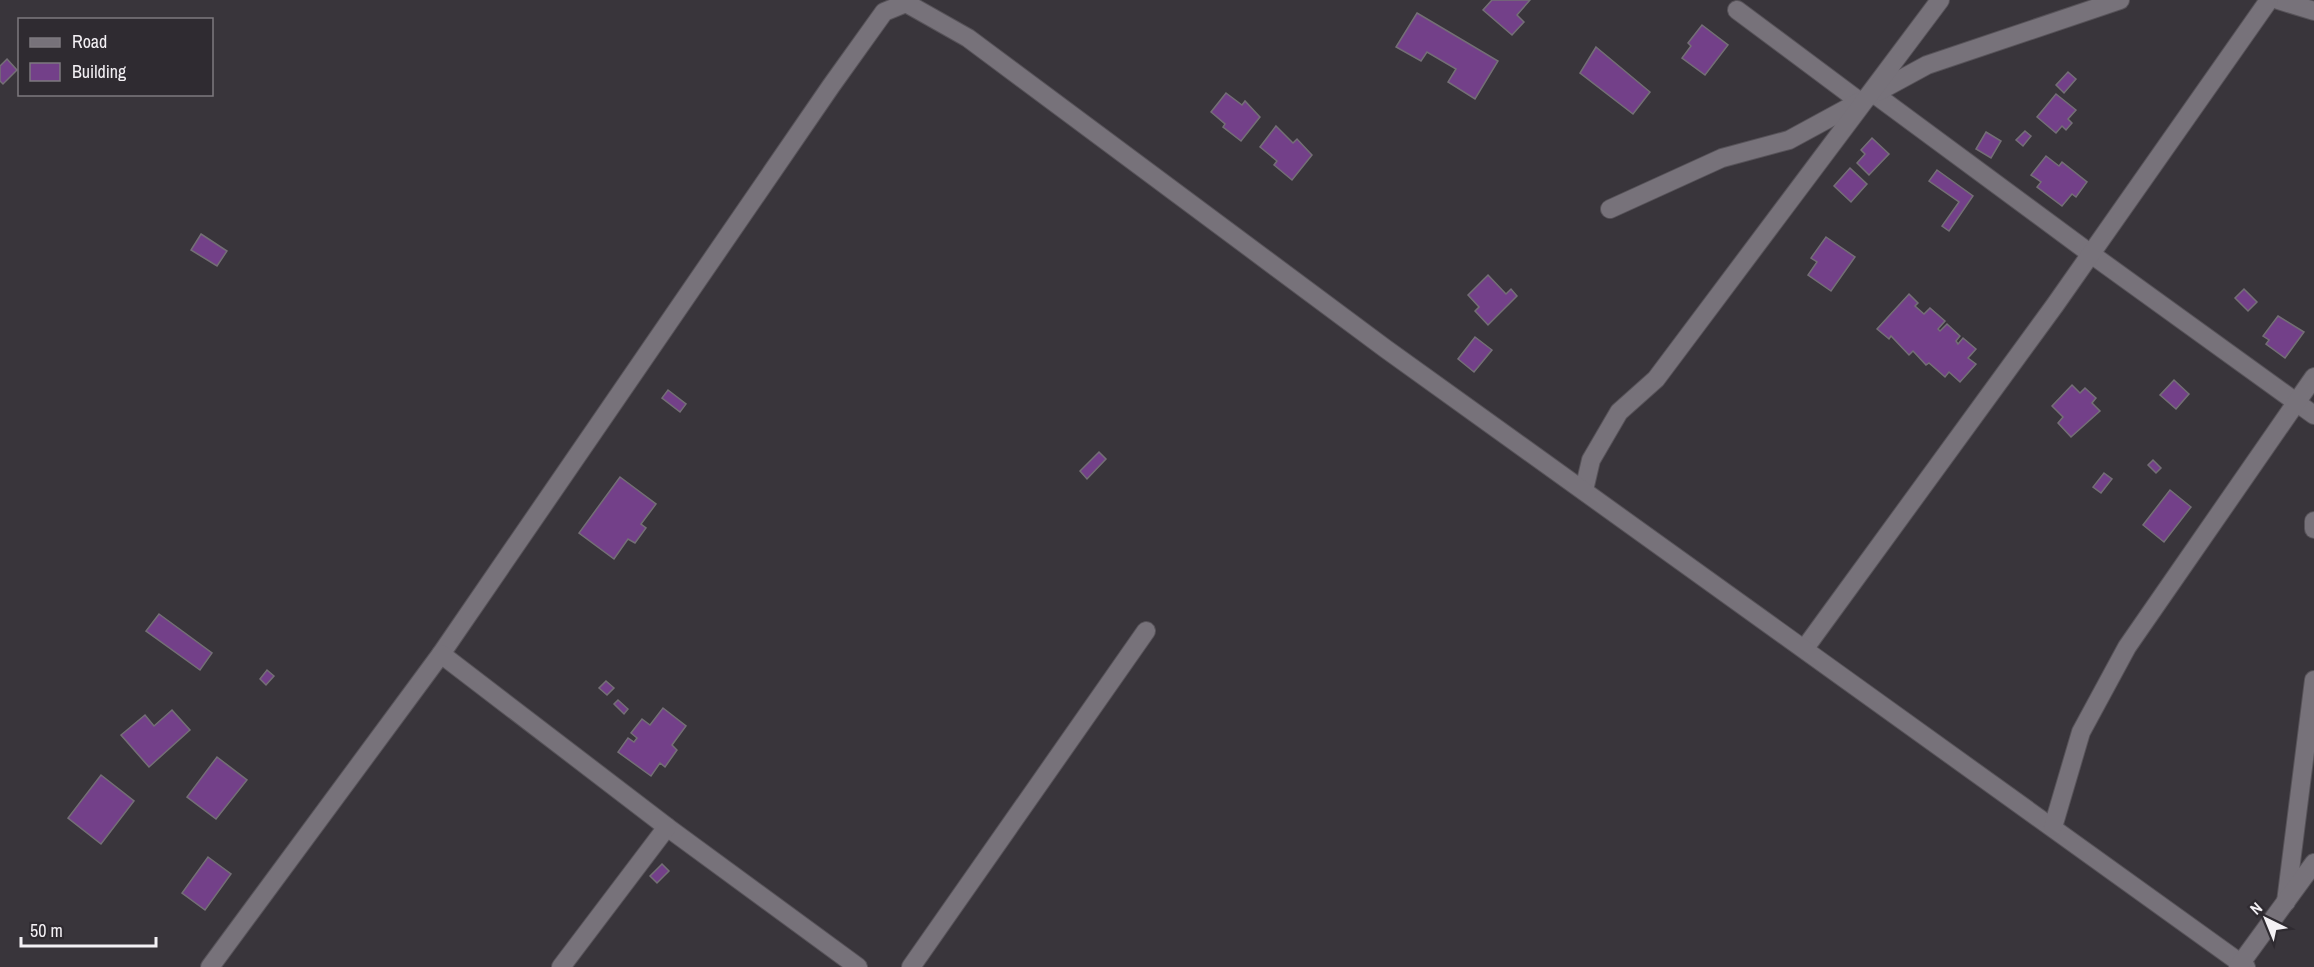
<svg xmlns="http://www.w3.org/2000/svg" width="2314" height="967" font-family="'Archivo Narrow',sans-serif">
<rect width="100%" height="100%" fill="#39353b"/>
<g fill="#734089" stroke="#746f76" stroke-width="1.5">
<path d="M1492 0H1530L1517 15 1524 22 1512 35 1483 10Z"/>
<path d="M1417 13 1498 61 1475 99 1448 82 1456 69 1427 52 1421 61 1396 47Z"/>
<path d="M1702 25 1728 45 1705 75 1682 58 1691 46 1688 43Z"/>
<path d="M1596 47 1650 92 1633 114 1580 73Z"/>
<path d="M7 59 17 70 3 84 0 81V66Z"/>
<path d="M2068 72 2076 79 2064 93 2056 85Z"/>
<path d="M1226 93 1242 105 1245 101 1260 117 1241 141 1223 127 1225 124 1211 112Z"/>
<path d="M2056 94 2076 110 2068 119 2072 123 2066 130 2062 126 2056 133 2037 117Z"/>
<path d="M1276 126 1293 143 1297 139 1312 155 1292 180 1274 165 1277 161 1260 147Z"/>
<path d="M2025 131 2031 136 2023 146 2016 140Z"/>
<path d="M1986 132 2001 141 1991 158 1976 149Z"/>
<path d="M1872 138 1889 154 1869 175 1857 163 1865 154 1861 150Z"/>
<path d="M2046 156 2059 166 2062 162 2087 182 2076 197 2072 194 2062 206 2037 187 2041 182 2031 175Z"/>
<path d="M1850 168 1867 184 1851 202 1834 186Z"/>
<path d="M1937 170 1973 196 1949 231 1942 226 1959 202 1929 181Z"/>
<path d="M201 234 227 251 217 266 191 250Z"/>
<path d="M1826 237 1855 257 1831 291 1808 275 1817 262 1811 258Z"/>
<path d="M1488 275 1506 294 1511 289 1517 296 1488 325 1475 311 1479 307 1468 295Z"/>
<path d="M2244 289 2257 302 2248 311 2235 298Z"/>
<path d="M1909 294 1918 303 1915 306 1924 314 1930 308 1945 321 1938 329 1940 331 1947 324 1960 336 1956 341 1958 344 1963 338 1976 349 1968 358 1976 364 1960 382 1949 372 1945 377 1929 363 1926 365 1913 351 1909 355 1891 336 1889 339 1877 329Z"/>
<path d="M2278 316 2304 332 2285 358 2266 344 2269 340 2263 336Z"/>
<path d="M1475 337 1492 350 1474 372 1458 359Z"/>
<path d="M2174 380 2189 394 2176 409 2160 395Z"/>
<path d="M2072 385 2080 393 2085 388 2096 398 2092 403 2100 411 2071 437 2058 423 2063 417 2052 406Z"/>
<path d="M668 390 686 404 680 412 662 398Z"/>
<path d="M1099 452 1106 459 1087 479 1080 471Z"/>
<path d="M2153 460 2161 468 2156 473 2148 465Z"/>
<path d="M2104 473 2112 479 2101 493 2093 487Z"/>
<path d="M620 477 656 504 641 524 646 528 635 543 628 539 614 559 579 533Z"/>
<path d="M2170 490 2191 507 2164 542 2143 525Z"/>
<path d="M159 614 212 653 200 670 146 631Z"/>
<path d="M267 670 274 676 266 685 260 679Z"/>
<path d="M606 681 614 688 607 695 599 688Z"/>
<path d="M618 700 628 709 624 714 614 704Z"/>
<path d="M663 708 686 726 672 745 677 750 665 767 660 763 651 776 618 752 628 738 634 742 637 738 631 733 642 719 650 725Z"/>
<path d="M172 710 190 730 149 767 121 735 145 715 154 726Z"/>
<path d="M217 757 247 780 216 819 187 797Z"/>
<path d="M101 775 134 801 101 844 68 818Z"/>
<path d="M208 857 231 874 205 910 182 893Z"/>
<path d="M662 864 669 871 657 883 650 876Z"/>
</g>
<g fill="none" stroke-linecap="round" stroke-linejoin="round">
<defs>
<g id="minor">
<path d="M2278 0 2314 11"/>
<path d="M1737 10 1859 101"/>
<path d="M1873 93 2091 254 2314 415"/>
<path d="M1610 209 1722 158 1789 140 1927 65 2120 0"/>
<path d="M1584 490 1591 460 1619 412 1656 379 1940 0"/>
<path d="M2314 521V529"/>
<path d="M1805 648 2055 305 2269 0"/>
<path d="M441 654 831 86 884 12 906 3 968 38 1386 349 2246 967"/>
<path d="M667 827 858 967"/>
<path d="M2053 827 2081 732 2127 647 2314 377"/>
<path d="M2286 902 2314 680"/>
<path d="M210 967 441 654 667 827 561 967"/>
<path d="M911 967 1146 631"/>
<path d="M2238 967 2314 863"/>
</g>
</defs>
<use href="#minor" stroke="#575359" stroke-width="20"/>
<use href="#minor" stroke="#77727a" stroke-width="18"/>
</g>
<rect x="18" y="18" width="195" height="78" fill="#2f2b31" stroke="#7e7a7f" stroke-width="1.5"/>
<rect x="30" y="38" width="30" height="9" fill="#77727a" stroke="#7e7a7f" stroke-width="1.5"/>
<text x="72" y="48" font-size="18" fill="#f4f1f5">Road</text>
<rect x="30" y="63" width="30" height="18" fill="#734089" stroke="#7e7a7f" stroke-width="1.5"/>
<text x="72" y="78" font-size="18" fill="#f4f1f5">Building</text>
<g transform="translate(2266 919) rotate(317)" stroke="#2f2b31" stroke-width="4.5" paint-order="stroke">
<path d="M0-4.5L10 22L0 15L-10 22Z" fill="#f4f1f5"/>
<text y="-9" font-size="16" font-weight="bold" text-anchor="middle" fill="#f4f1f5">N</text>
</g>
<path d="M21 937v9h135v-9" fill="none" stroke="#f4f1f5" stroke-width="3"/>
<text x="30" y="937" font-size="18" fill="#f4f1f5" stroke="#2f2b31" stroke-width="4.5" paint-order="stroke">50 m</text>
</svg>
